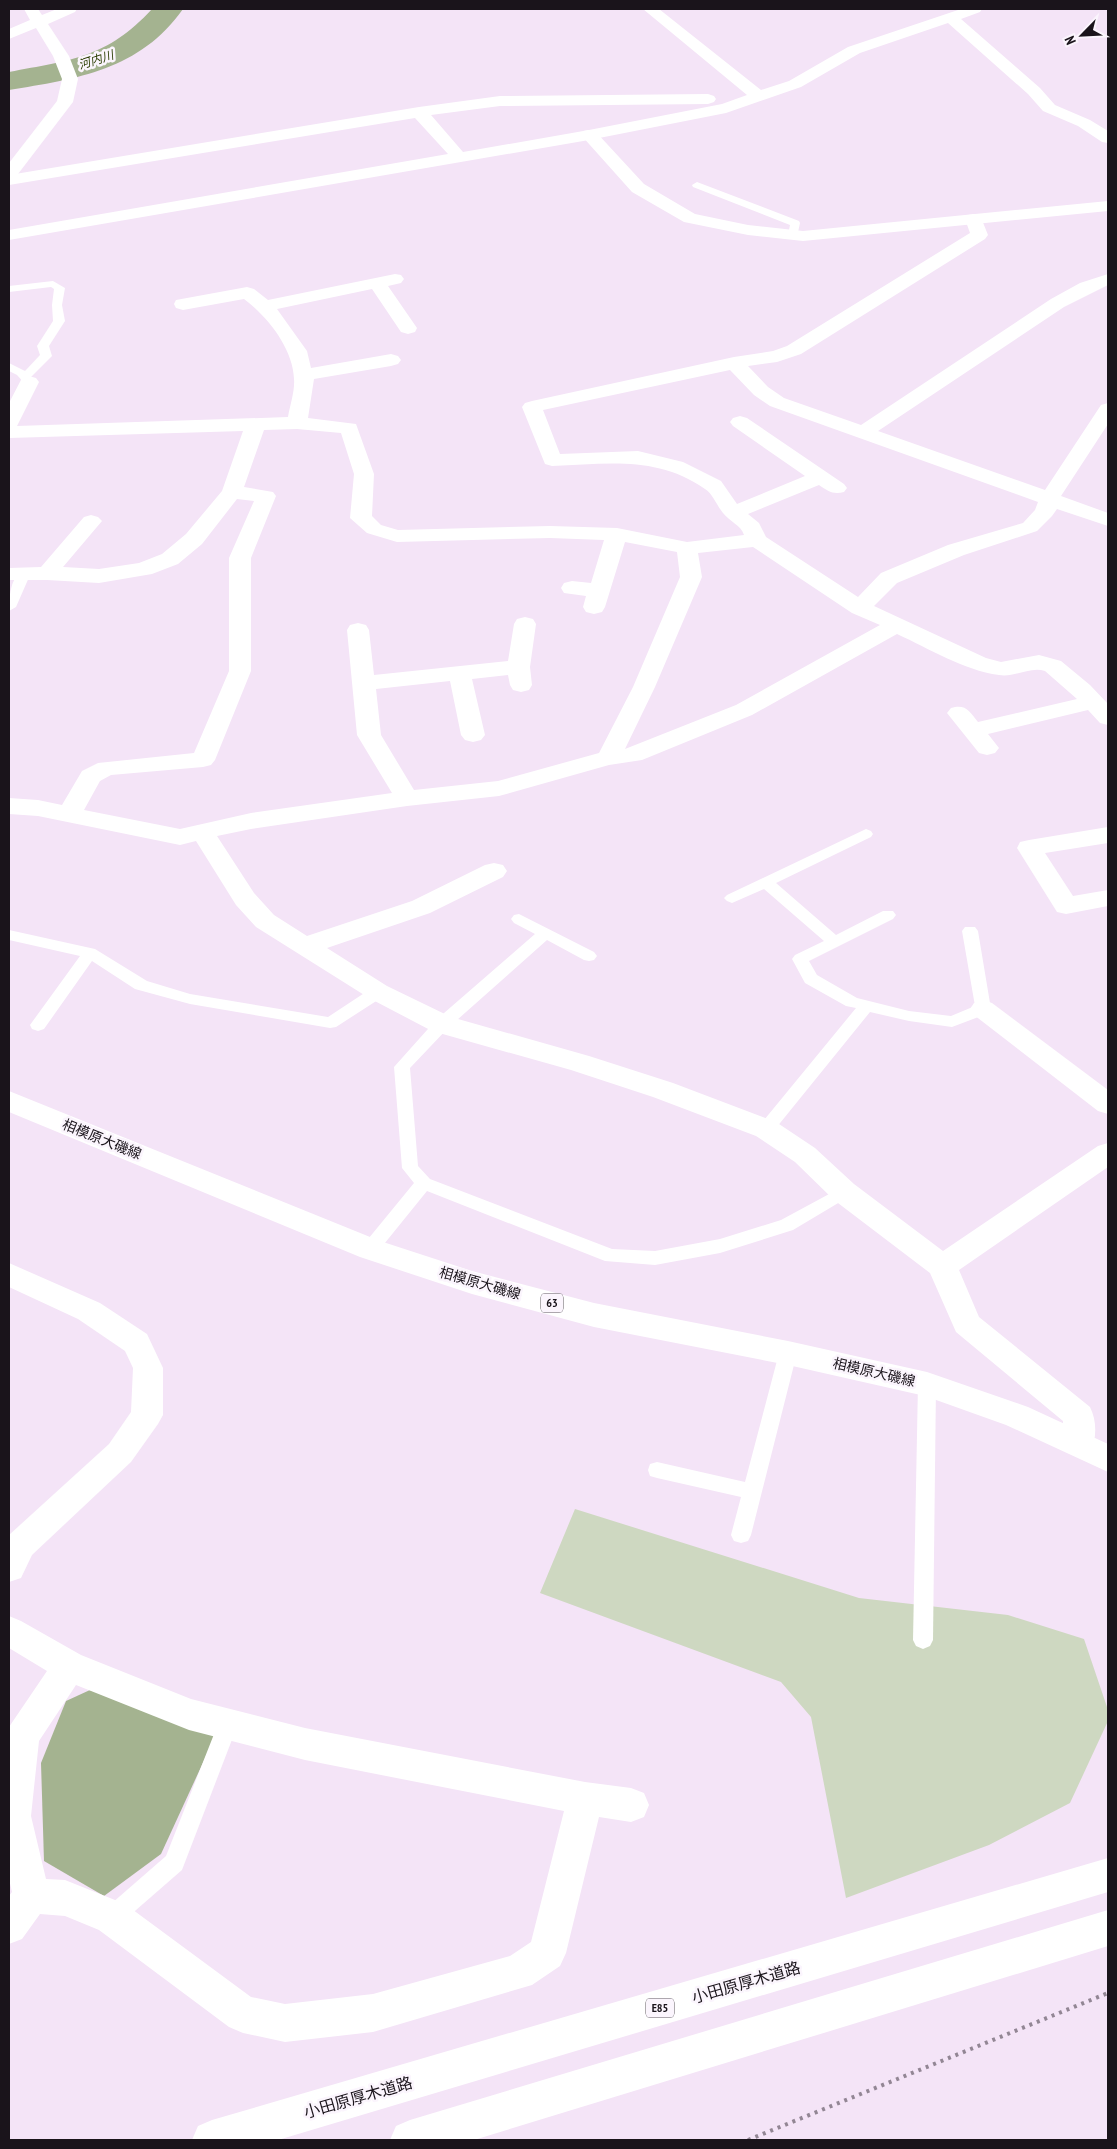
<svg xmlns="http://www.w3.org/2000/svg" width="1117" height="2149" font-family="'PT Sans Narrow','Noto Sans JP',sans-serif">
<rect width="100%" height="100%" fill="#f4e4f7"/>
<path fill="#ced8c1" d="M575 1509 859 1598 1008 1615 1084 1639 1108 1710V1721L1070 1803 989 1845 846 1898 811 1717 781 1682 540 1593Z"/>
<path fill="#a4b390" d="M90 1690 218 1730 161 1854 104 1896 44 1861 41 1763 66 1701Z"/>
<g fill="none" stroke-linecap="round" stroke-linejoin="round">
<path fill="#a4b390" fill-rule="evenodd" d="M152 9H183C140 70 77 79 9 90V72C71 60 107 58 152 9Z"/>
<path stroke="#928694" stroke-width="4" stroke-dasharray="3 5" stroke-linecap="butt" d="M748 2140 1108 1993"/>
<g fill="#fff" fill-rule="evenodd">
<path d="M697 182 799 221 800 223 797 237H789L788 235 790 225 693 187 692 185Z"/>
<path d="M53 281 65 288 62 305 65 321 49 346 52 356 31 377 35 382 33 384H25L17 375 9 371V363L25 371 40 355 37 346 53 321 52 305 54 289 51 287 9 292V286Z"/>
<path d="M24 571 30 575 16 607 9 611C9 599 10 575 24 571Z"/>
<path d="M866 829 871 831 873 834 871 837 776 883 836 935 883 911H893L896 915 893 919 809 961 817 975 857 998 909 1011 951 1016 975 1006 962 931 965 927H975L978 931 991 1009 989 1013 952 1027 909 1021 870 1012 772 1133 766 1135 760 1133 758 1129 760 1125 856 1008 846 1006 805 983 792 959 795 955 824 941 764 889 732 903 727 901 724 898 727 895Z"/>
<path d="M519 914 594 952 597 956 594 960 589 961 584 960 547 940 448 1028 410 1068 418 1166 430 1179 612 1249 655 1251 720 1239 781 1220 844 1186 850 1188 853 1192 850 1196 793 1230 720 1253 655 1265 605 1261 427 1191 376 1254 370 1256 364 1254 361 1249 364 1244 414 1183 402 1168 394 1067 436 1020 535 934 514 923 511 919 514 915Z"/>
<path d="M9 930 95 949 147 981 190 994 328 1017 372 988 378 987 384 988 386 992 384 996 336 1027 330 1028 190 1004 135 989 92 961 44 1029 38 1031 32 1029 30 1025 80 956 9 940Z"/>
<path d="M788 1346 794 1348 797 1353 751 1535 748 1541 741 1543 734 1541 731 1535 741 1497 657 1478 650 1476 648 1470 650 1464 657 1462 745 1482 779 1353 782 1348Z"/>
<path d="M927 1377 933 1379 936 1384 933 1640 930 1646 923 1649 916 1646 913 1640 918 1384 921 1379Z"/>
<path d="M228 1715 235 1717 238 1724 182 1870 120 1924 112 1928 104 1924 101 1917 104 1910 166 1856 218 1724 221 1717Z"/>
</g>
<g fill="#fff" fill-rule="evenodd">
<path d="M643 9H659L761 90 789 81 848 47 961 9H982L980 12 961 19 1040 88 1055 105 1090 120 1108 131V143L1102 142 1078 126 1043 111 1028 94 948 23 860 53 801 87 726 113 589 140 9 240V230L448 154 415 118 9 185V175L419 107 500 96 708 94 714 96 716 99 714 102 708 104 500 106 431 115 463 152 589 130 722 104 747 95Z"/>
<path d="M974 214 980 215 988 235 985 239 801 354 777 362 748 366 768 387 784 398 861 425 1051 299 1080 283 1108 274V285L1064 307 878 431 1045 490 1101 405 1108 403V424L1061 496 1108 513V526L1057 509 1052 516 1037 531 964 555 897 583 874 606 986 658 1001 662 1039 655 1061 661 1090 685 1108 704V725L1100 723 1088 710 988 734 999 748 995 753 987 755 979 753 947 713 951 708C966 704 969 711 978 722L1077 699 1045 671C1030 666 1014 678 999 675 963 670 930 649 897 634L752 715 642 760 609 765 499 796 407 806 251 829 217 836 254 893 274 915 307 936 412 901 485 865 494 863 503 865 507 871 503 877 430 913 327 948 387 986 451 1017 589 1056 673 1083 776 1122 815 1148 854 1184 943 1251 1098 1146 1108 1143V1167L959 1270 979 1317 1090 1407C1097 1421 1097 1439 1090 1452L1079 1456 1068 1452 1063 1443V1421L956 1332 930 1273 834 1200 795 1162 756 1136 653 1097 571 1070 432 1031 369 998 256 927 236 905 196 841 180 845 38 816 9 814V798L38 800 62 805 82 771 98 763 194 753 229 671V558L254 501 237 499 202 544 178 564 152 574 99 583 47 580H9V568L41 567 84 517 91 515 98 517 102 521 63 567 99 569 139 563 162 554 186 534 222 491 243 431 9 438V403L22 378 29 376 36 378 39 382 17 426 288 417C290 405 295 391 294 379 293 348 267 316 244 299L183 310 176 308 174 304 176 300 247 287 254 289 268 300 395 274 401 275 404 279 401 283 388 286 417 328 415 332 408 334 401 332 372 289 277 309 307 351 311 368 391 354 398 356 401 360 398 364 391 366 314 379 308 418 356 424 374 474 372 516 381 525 398 530 550 526 617 528 687 542 744 535C741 525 730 522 723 513 717 506 713 494 705 489 657 455 606 464 552 466L545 464 522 407 525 403 532 401 734 357 773 351 787 346 970 233 965 219 968 215ZM730 370 754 395 770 406 1038 502 1035 510 1023 523 948 545 881 573 858 597 766 537 759 523 748 514 819 485C828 491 833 495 844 492L847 488 844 484 747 418 740 416 733 418 730 422 733 426 805 476 737 504 721 481 683 462 638 451 560 454 543 410ZM297 429 341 433 354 474 350 518 367 533 397 542 550 538 604 540 591 583 572 581 564 583 561 588 564 593 586 596 583 607 586 612 594 614 602 612 605 607 625 542 677 552 680 577 633 687 599 753 498 781 414 790 381 735 376 689 450 681 461 735 465 740 473 742 481 740 485 735 472 679 508 675 510 685 513 690 521 692 529 690 532 685 530 667 536 624 533 619 525 617 517 619 514 624 508 661 374 675 369 630 366 625 358 623 350 625 347 630 357 735 392 793 251 813 180 829 84 810 100 781 111 775 203 767 211 765 215 760 251 671V558L276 496 273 492 244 487 264 430ZM753 547 852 613 880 625 736 705 625 749 655 687 702 577 698 553Z"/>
<path d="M1108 827V843L1045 853 1073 896 1108 890V906L1066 914 1057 912 1017 848 1020 842 1029 840Z"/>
<path d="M983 1000 992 1003 1108 1090V1114L1098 1111 974 1015 970 1009 974 1003Z"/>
<path d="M9 1263 100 1303 147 1334 163 1368V1415L158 1424 131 1462 32 1555 21 1578 9 1582V1535L109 1444 131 1412 133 1368 125 1351 78 1319 9 1287Z"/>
<path d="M9 1616 21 1621 81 1655 191 1699 305 1728 585 1782 631 1788 644 1793 649 1805 644 1817 631 1822 599 1817 566 1953 560 1966 532 1985 373 2032 285 2042 243 2033 229 2027 99 1930 65 1916 40 1914 22 1939 9 1944V1896L12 1892 9 1879V1727L47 1671 9 1648ZM76 1685 189 1730 305 1760 564 1811 531 1942 510 1956 373 1994 285 2004 251 1997 125 1904 65 1880 46 1879 31 1816 39 1741Z"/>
</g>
<g fill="#fff" fill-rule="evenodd">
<path d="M24 9H38L42 15 57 9H77L75 12 48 24 69 56 78 79 73 102 15 178 9 179V163L57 101 62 79 53 56 36 28 9 39V29L30 20Z"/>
<path d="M589 130 595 131 644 184 695 214 748 225 803 231 1108 201V211L803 241 748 235 684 222 632 192 581 135 583 131Z"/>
</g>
<path fill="#fff" fill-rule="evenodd" d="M9 1091 380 1241 472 1271 594 1303 788 1341 927 1372 1028 1407 1108 1444V1472L1006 1425 925 1396 788 1365 594 1327 472 1294 360 1257 9 1112Z"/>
<g fill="#fff" fill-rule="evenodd">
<path d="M1108 1858V1892L278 2140H192L198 2126 212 2120Z"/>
<path d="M1108 1910V1946L474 2140H390L396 2126 410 2120Z"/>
</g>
</g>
<g text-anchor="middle" stroke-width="5" stroke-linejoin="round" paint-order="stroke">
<g font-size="12" font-style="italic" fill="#2e4006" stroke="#fbf5fd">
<text transform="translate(96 60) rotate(-18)" y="4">河内川</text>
</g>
<g fill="#fbf5fd" stroke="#5e585f" stroke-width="1">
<rect x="541" y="1293.5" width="22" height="19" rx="4"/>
<rect x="646" y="1998.5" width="28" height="19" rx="4"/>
</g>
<g font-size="12" font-weight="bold" fill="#1a141b">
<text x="552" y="1307">63</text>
<text x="660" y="2012">E85</text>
</g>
<g font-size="14" fill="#1a141b" stroke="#fbf5fd">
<text transform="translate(102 1139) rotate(22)" y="5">相模原大磯線</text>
<text transform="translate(480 1283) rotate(16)" y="5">相模原大磯線</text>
<text transform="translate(874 1372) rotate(13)" y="5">相模原大磯線</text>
</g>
<g font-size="16" fill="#1a141b" stroke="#fbf5fd">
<text transform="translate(746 1982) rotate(-16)" y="6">小田原厚木道路</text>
<text transform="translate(358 2097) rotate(-16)" y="6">小田原厚木道路</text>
</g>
</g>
<rect width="1117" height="2149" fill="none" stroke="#1a141b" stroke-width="20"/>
<g transform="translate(1082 35) rotate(246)" stroke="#fbf5fd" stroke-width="4" paint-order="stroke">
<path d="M0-4L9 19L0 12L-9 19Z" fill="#1a141b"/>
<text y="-8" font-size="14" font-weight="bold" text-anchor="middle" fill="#1a141b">N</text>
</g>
</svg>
